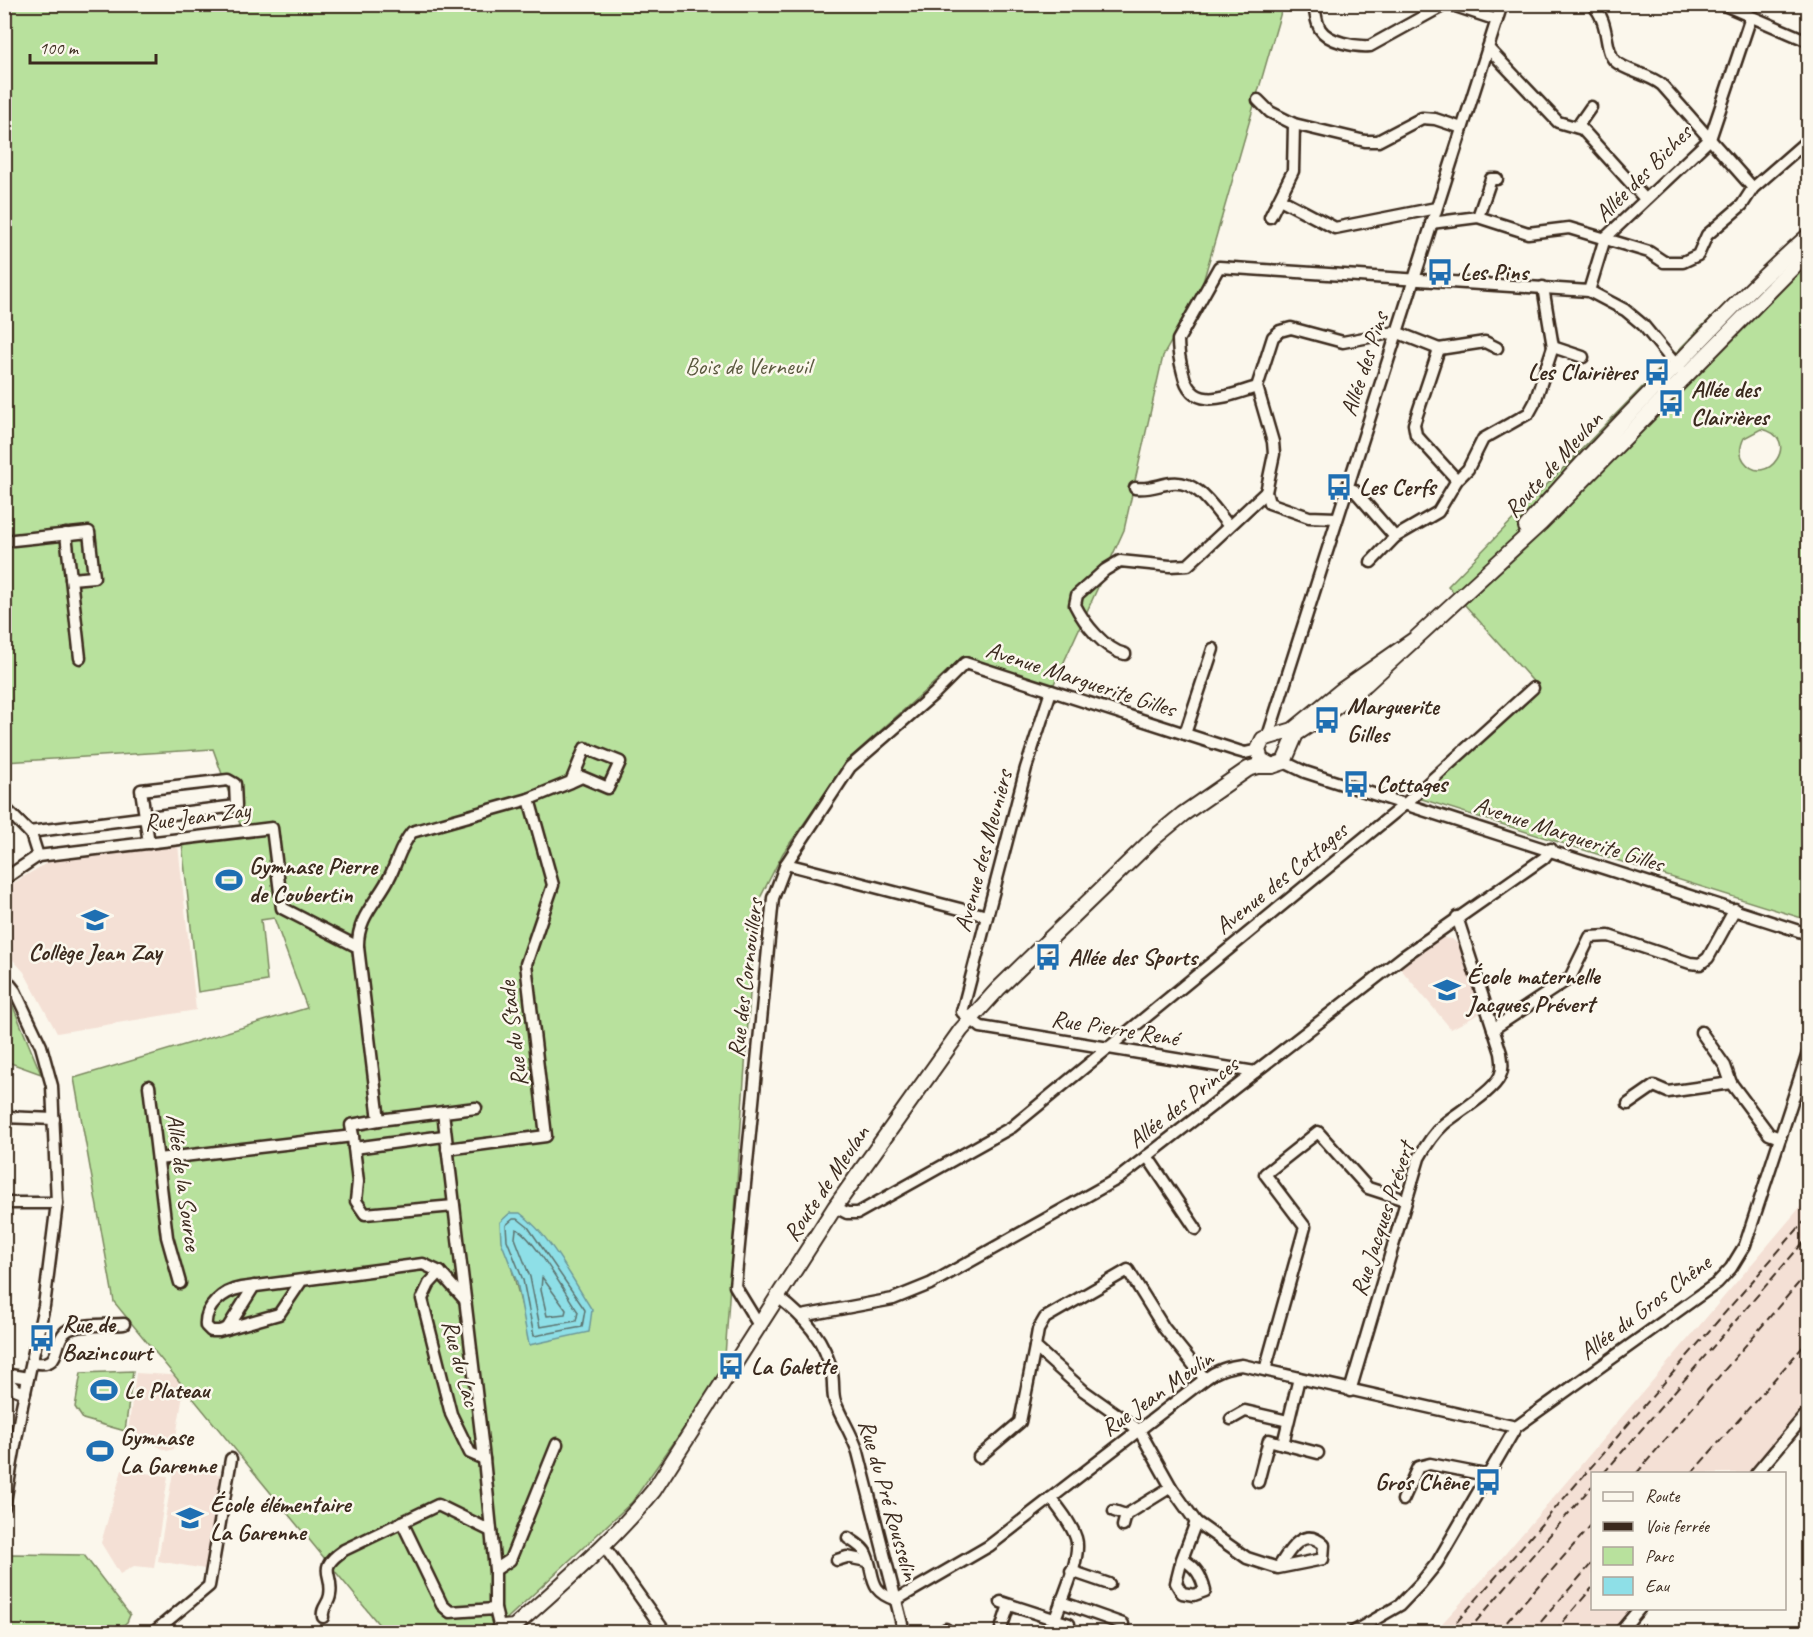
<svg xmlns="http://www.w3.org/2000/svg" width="1813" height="1637" font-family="Caveat,sans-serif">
<rect width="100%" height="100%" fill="#fbf7ec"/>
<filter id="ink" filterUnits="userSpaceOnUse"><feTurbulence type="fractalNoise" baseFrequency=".0167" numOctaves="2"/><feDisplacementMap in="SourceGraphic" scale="12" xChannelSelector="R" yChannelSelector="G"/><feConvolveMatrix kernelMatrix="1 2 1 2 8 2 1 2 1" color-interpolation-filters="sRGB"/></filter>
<g filter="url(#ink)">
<g fill="#f4e0d5">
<path d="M178 845 196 1010 57 1033 24 972 5 951V888L55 858Z"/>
<path d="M1443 938 1452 939 1461 946 1483 1012 1451 1029 1400 968 1431 941Z"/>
<path d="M1808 1198V1404L1749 1473 1592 1474V1608L1633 1609 1613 1632H1434L1494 1567Z"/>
<path d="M136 1373 186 1376 174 1449 167 1451 128 1431Z"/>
<path d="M174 1466 222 1475 205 1569 158 1561Z"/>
<path d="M122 1470 168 1476 154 1568 134 1566 120 1574 101 1543Z"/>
</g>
<g fill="#b8e19d" stroke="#7a865e" stroke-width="1.5" fill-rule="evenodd">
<path d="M5 5H1283L1201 289 1163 356 1124 530 1053 686 964 656 851 757 783 853 756 906 724 1371 632 1502 498 1627 488 1632H385L114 1302 74 1078 307 1008 274 918 261 920 267 981 198 992 182 843 245 838 213 749 5 762ZM510 1262 589 1332 523 1310Z"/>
<path d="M1808 226V920L1415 797 1538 687 1448 586 1699 329ZM1761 429C1804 437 1766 491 1744 461 1739 454 1740 446 1744 438Z"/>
<path d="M5 992H7L41 1074 5 1061Z"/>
<path d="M133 1371 125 1431 83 1419 75 1407 81 1373Z"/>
<path d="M11 1554 84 1555 130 1615 127 1622 115 1632H5L6 1561Z"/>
</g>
<path fill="#8edfe7" stroke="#6d9797" stroke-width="1.5" d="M510 1213H520C551 1236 571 1277 592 1310L589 1332 529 1345 517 1282 501 1241 500 1222Z"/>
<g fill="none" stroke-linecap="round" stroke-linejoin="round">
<g stroke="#5c726e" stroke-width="1.5">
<path d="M513 1219H518L528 1227 585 1310 582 1327 534 1336 523 1280 507 1240 506 1225Z"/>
<path d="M516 1229C531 1233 567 1296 578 1312L576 1321 540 1327 530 1277 515 1238Z"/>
<path d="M542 1277 566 1310 565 1314 547 1316 541 1290Z"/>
</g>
<defs>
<g id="minor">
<path d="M1314 4C1315 12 1316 22 1320 29 1328 42 1355 47 1370 46L1446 4"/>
<path d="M1449 4 1497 20"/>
<path d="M1592 4C1611 23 1603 49 1615 61 1625 71 1649 74 1662 85L1753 188"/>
<path d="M1722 4 1808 41"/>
<path d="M1488 48 1558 122 1582 129 1645 199"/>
<path d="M1258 100 1270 112 1294 124 1365 141H1378L1422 118 1435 119 1462 128"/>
<path d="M1577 127 1591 107"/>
<path d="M1280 199 1335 228 1436 208"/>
<path d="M1270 217 1293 171 1294 124"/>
<path d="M1478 217 1491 179H1497"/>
<path d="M1431 223 1478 217 1528 233 1569 228 1649 252 1664 262H1683L1698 255 1707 235 1742 205 1753 188 1808 140"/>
<path d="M1589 291 1605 238 1710 139 1751 17"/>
<path d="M1553 347 1583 357"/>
<path d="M1439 349 1485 342 1497 348"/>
<path d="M1257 387C1229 395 1192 414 1183 373 1180 362 1178 352 1178 340L1219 267 1589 291 1625 310 1643 325 1680 370"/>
<path d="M1135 488C1149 490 1158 485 1171 483 1198 479 1214 509 1229 526"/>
<path d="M1346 488 1354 490 1395 537"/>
<path d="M1337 518 1309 517 1269 503 1266 492 1274 454 1273 442 1257 387 1273 337 1280 331 1291 328 1343 342 1396 332 1439 349 1414 424 1416 435 1457 480"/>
<path d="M66 534 80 658"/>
<path d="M4 541 89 532 94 577 71 579"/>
<path d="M1371 562 1395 537 1438 512 1457 480 1468 469 1483 439 1529 413 1535 402 1553 347 1543 287"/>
<path d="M1125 654C1105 650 1084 623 1075 605L1077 595 1105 570 1120 561 1170 566 1188 565 1266 492"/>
<path d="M1051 691 1026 768 962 1012 981 1027 1255 1072"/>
<path d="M1185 734 1213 649"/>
<path d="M1268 736 1502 4"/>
<path d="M1284 762 1305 772 1808 934"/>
<path d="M4 807 31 834 38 856"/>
<path d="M29 832 236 806 235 784 228 780 141 790 149 843"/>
<path d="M786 864 987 916"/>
<path d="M4 879 38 856 272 828 282 908 358 947"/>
<path d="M4 977 15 991 41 1046 52 1086 57 1203 44 1306 22 1406 4 1507"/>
<path d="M1493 1029 1570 978 1590 937 1609 936 1690 963 1700 964 1708 958 1735 909"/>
<path d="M1701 1032 1725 1066 1731 1083"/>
<path d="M149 1086 167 1237 180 1283"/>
<path d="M1628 1104 1654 1086 1668 1092 1731 1083 1769 1134 1780 1138"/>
<path d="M476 1108 379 1120 358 947C357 916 379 900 391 874 398 859 401 845 412 832L529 799 571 782 585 748 620 762 608 788 582 777 571 782"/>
<path d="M443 1112 484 1459 495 1570V1609L500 1629"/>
<path d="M4 1117 54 1119"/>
<path d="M353 1136 351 1125 379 1120"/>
<path d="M354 1148 358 1182 356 1201 365 1214 454 1206"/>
<path d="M447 1149 546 1136 526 964 553 885 529 799"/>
<path d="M1147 1156 1196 1229"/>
<path d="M158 1159 353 1136 354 1148 444 1136"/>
<path d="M4 1203H57"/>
<path d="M835 1207 847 1213H858L1012 1127 1404 805 1533 688"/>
<path d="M440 1272 429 1284 422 1299 451 1414 470 1453 484 1459"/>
<path d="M302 1280 279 1314 219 1331H211L206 1326C204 1307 223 1291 241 1288L423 1264 440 1272 465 1300"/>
<path d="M778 1297C804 1317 826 1340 832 1374 834 1383 832 1394 835 1402 842 1420 851 1432 858 1452L904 1632"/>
<path d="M802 1316 893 1299 930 1284 1119 1178 1404 956 1544 858 1551 849"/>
<path d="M760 1327 735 1286 773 898 786 864 850 767 934 694 965 663 1238 751 1245 753 1258 750"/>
<path d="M227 1329 254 1286"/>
<path d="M32 1362C65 1370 51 1340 68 1330 77 1324 111 1325 124 1324"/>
<path d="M1265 1370 1305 1227 1265 1174 1318 1132 1368 1188 1405 1200"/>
<path d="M4 1374 28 1378"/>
<path d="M4 1377 15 1389 25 1393"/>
<path d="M1299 1378 1283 1444 1318 1453"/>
<path d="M1205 1379 1164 1328 1128 1270 1045 1318 1038 1330 1035 1347 1084 1391 1139 1430 1171 1487 1196 1522 1247 1558 1278 1568 1323 1559 1324 1545C1303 1525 1289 1551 1278 1568"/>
<path d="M1350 1391 1419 1158C1426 1145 1433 1134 1444 1124 1458 1112 1493 1092 1500 1076 1504 1068 1502 1061 1501 1053L1457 917"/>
<path d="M1231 1419 1245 1411 1288 1421"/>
<path d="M979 1457 1020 1422 1035 1347"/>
<path d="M1756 1474 1808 1412"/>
<path d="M1258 1482 1269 1440 1283 1444"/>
<path d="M1051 1498C1060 1510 1071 1523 1076 1538 1082 1557 1062 1599 1055 1619"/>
<path d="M1403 1500 1418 1467 1430 1464 1486 1475"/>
<path d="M1114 1511 1126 1515"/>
<path d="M402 1522 442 1605 450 1612 495 1609"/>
<path d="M1123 1526 1126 1515 1171 1487"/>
<path d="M848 1538C854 1542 864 1548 866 1554 876 1577 867 1590 896 1600L989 1546 1205 1379C1217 1370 1227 1367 1242 1365L1516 1427"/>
<path d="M609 1553 665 1632"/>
<path d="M1182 1559C1196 1567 1201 1575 1205 1591L1194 1595 1182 1593 1176 1583 1182 1559 1196 1522"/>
<path d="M837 1560 847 1557 867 1561"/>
<path d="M495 1570 510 1560 557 1444"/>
<path d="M1071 1571 1109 1584"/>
<path d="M1001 1602 1069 1624"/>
<path d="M1061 1602 1123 1624"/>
<path d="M323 1617C321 1608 329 1604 330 1595 334 1572 315 1570 344 1550L438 1505 491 1531"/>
<path d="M154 1632 209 1586 231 1459"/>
<path d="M945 1632 946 1629"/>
<path d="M1000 1632 1009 1605"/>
<path d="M1353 1632 1400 1605 1420 1584 1437 1563 1516 1427 1717 1283 1731 1268 1745 1245 1808 1053"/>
<path d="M1620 1632 1640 1608"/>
</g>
<g id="secondary">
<path d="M1526 527C1573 471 1624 419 1675 367 1718 322 1761 277 1808 236"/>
<path d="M1415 639 1342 690 1293 730 1263 739 1258 750 1261 760 1272 766 1284 762 1296 734 1328 713 1366 684 1541 523 1808 252"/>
<path d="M496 1632 502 1628 514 1627C563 1583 612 1542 654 1490L835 1207 961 1030 998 989 1154 838 1183 814 1248 769 1258 766H1272"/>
</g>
</defs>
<use href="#minor" stroke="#3b2a1e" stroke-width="15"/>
<use href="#secondary" stroke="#3b2a1e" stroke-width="18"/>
<use href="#minor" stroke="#fbf7ec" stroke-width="10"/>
<use href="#secondary" stroke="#fbf7ec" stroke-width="14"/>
<g stroke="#3b2a1e" stroke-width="2" stroke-dasharray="9 4.5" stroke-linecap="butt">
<path d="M1603 1474 1808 1237"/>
<path d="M1636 1474 1808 1272"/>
<path d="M1691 1474 1808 1341"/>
<path d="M1448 1632 1808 1217"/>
<path d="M1467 1632 1592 1486"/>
<path d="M1498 1632 1592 1524"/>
<path d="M1532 1632 1592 1563"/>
<path d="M1554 1632 1592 1588"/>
</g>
</g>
</g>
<defs>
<symbol id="bus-bare" viewBox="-9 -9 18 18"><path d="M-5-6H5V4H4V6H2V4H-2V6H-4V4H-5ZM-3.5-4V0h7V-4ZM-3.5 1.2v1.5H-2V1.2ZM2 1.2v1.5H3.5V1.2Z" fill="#1f6fb2" stroke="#fbf7ec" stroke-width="2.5" paint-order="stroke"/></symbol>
<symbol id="stadium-bare" viewBox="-9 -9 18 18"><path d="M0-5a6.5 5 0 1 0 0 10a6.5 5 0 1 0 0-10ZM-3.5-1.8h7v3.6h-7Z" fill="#1f6fb2" stroke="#fbf7ec" stroke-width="2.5" paint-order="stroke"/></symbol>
<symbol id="school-bare" viewBox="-9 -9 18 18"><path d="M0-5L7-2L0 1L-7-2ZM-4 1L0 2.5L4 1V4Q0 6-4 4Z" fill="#1f6fb2" stroke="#fbf7ec" stroke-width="2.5" paint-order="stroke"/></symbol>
</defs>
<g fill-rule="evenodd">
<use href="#bus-bare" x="1421" y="253" width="38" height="38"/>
<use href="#bus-bare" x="1638" y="353" width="38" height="38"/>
<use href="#bus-bare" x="1652" y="384" width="38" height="38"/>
<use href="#bus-bare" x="1320" y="468" width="38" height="38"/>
<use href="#bus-bare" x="1308" y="701" width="38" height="38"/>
<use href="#bus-bare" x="1337" y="765" width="38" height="38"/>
<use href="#stadium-bare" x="210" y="861" width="38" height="38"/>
<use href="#school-bare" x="76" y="901" width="38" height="38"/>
<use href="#bus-bare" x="1029" y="938" width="38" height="38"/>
<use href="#school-bare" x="1428" y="971" width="38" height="38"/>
<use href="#bus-bare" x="23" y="1319" width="38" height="38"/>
<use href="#bus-bare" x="712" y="1347" width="38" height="38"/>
<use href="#stadium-bare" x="85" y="1371" width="38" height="38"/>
<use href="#stadium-bare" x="81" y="1432" width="38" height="38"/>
<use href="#bus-bare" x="1469" y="1463" width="38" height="38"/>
<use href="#school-bare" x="171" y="1499" width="38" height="38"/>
</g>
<g text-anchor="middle" stroke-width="5" stroke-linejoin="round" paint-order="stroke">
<g font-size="24" fill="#3b2a1e" stroke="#fbf7ec">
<text transform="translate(1643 173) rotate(-45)" y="8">Allée des Biches</text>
<text transform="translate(1364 364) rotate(-72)" y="8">Allée des Pins</text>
<text transform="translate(1553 464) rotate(-48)" y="8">Route de Meulan</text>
<text transform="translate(1081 679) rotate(18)" y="8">Avenue Marguerite Gilles</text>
<text transform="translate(197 816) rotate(-7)" y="8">Rue Jean Zay</text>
<text transform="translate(1569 834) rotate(18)" y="8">Avenue Marguerite Gilles</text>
<text transform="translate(983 851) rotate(-75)" y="8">Avenue des Meuniers</text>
<text transform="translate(1281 878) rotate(-39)" y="8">Avenue des Cottages</text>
<text transform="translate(745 978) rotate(-83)" y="8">Rue des Cornouillers</text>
<text transform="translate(1115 1028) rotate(9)" y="8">Rue Pierre René</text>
<text transform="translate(513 1034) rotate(-97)" y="8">Rue du Stade</text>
<text transform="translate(1183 1102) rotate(-38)" y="8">Allée des Princes</text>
<text transform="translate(184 1182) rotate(82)" y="8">Allée de la Source</text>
<text transform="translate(826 1183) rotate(-56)" y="8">Route de Meulan</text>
<text transform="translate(1382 1219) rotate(-72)" y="8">Rue Jacques Prévert</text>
<text transform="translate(1645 1307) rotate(-37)" y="8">Allée du Gros Chêne</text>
<text transform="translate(461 1363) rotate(75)" y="8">Rue du Lac</text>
<text transform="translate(1157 1393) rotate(-35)" y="8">Rue Jean Moulin</text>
<text transform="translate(889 1500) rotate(74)" y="8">Rue du Pré Rousselin</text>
</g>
<g font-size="24" font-weight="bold" fill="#3b2a1e" stroke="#fbf7ec" text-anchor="start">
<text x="1460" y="280">Les Pins</text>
<text x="1637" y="380" text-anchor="end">Les Clairières</text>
<text x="1691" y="397">Allée des<tspan x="1691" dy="28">Clairières</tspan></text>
<text x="1359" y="495">Les Cerfs</text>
<text x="1347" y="714">Marguerite<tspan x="1347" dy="28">Gilles</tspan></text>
<text x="1376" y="792">Cottages</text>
<text x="249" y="874">Gymnase Pierre<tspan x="249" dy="28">de Coubertin</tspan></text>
<text x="95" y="960" text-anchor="middle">Collège Jean Zay</text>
<text x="1068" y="965">Allée des Sports</text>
<text x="1467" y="984">École maternelle<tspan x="1467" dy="28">Jacques Prévert</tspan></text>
<text x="62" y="1332">Rue de<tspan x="62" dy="28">Bazincourt</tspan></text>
<text x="751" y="1374">La Galette</text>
<text x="124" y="1398">Le Plateau</text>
<text x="120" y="1445">Gymnase<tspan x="120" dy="28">La Garenne</tspan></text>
<text x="1468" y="1490" text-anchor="end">Gros Chêne</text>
<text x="210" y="1512">École élémentaire<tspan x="210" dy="28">La Garenne</tspan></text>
</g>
<g font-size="24" fill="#5a583e" stroke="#fbf7ec">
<text x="748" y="374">Bois de Verneuil</text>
</g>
</g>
<rect width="1813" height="1637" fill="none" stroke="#fbf7ec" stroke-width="24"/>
<rect x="12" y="12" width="1789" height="1613" fill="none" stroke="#3b2a1e" stroke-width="2" filter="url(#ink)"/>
<rect x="1591" y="1472" width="195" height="138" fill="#fbf7ec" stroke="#aea59a" stroke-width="1.5"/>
<rect x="1603" y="1492" width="30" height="9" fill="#fbf7ec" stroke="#aea59a" stroke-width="1.5"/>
<text x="1645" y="1502" font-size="18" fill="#3b2a1e">Route</text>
<rect x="1603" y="1522" width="30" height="9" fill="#3b2a1e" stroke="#aea59a" stroke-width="1.5"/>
<text x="1645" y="1532" font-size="18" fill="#3b2a1e">Voie ferrée</text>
<rect x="1603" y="1547" width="30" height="18" fill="#b8e19d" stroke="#aea59a" stroke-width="1.5"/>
<text x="1645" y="1562" font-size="18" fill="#3b2a1e">Parc</text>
<rect x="1603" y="1577" width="30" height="18" fill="#8edfe7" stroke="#aea59a" stroke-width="1.5"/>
<text x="1645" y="1592" font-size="18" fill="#3b2a1e">Eau</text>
<path d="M30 54v9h126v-9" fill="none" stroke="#3b2a1e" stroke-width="3"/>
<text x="39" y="54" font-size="18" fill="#3b2a1e" stroke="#fbf7ec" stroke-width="4.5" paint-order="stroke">100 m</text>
</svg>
